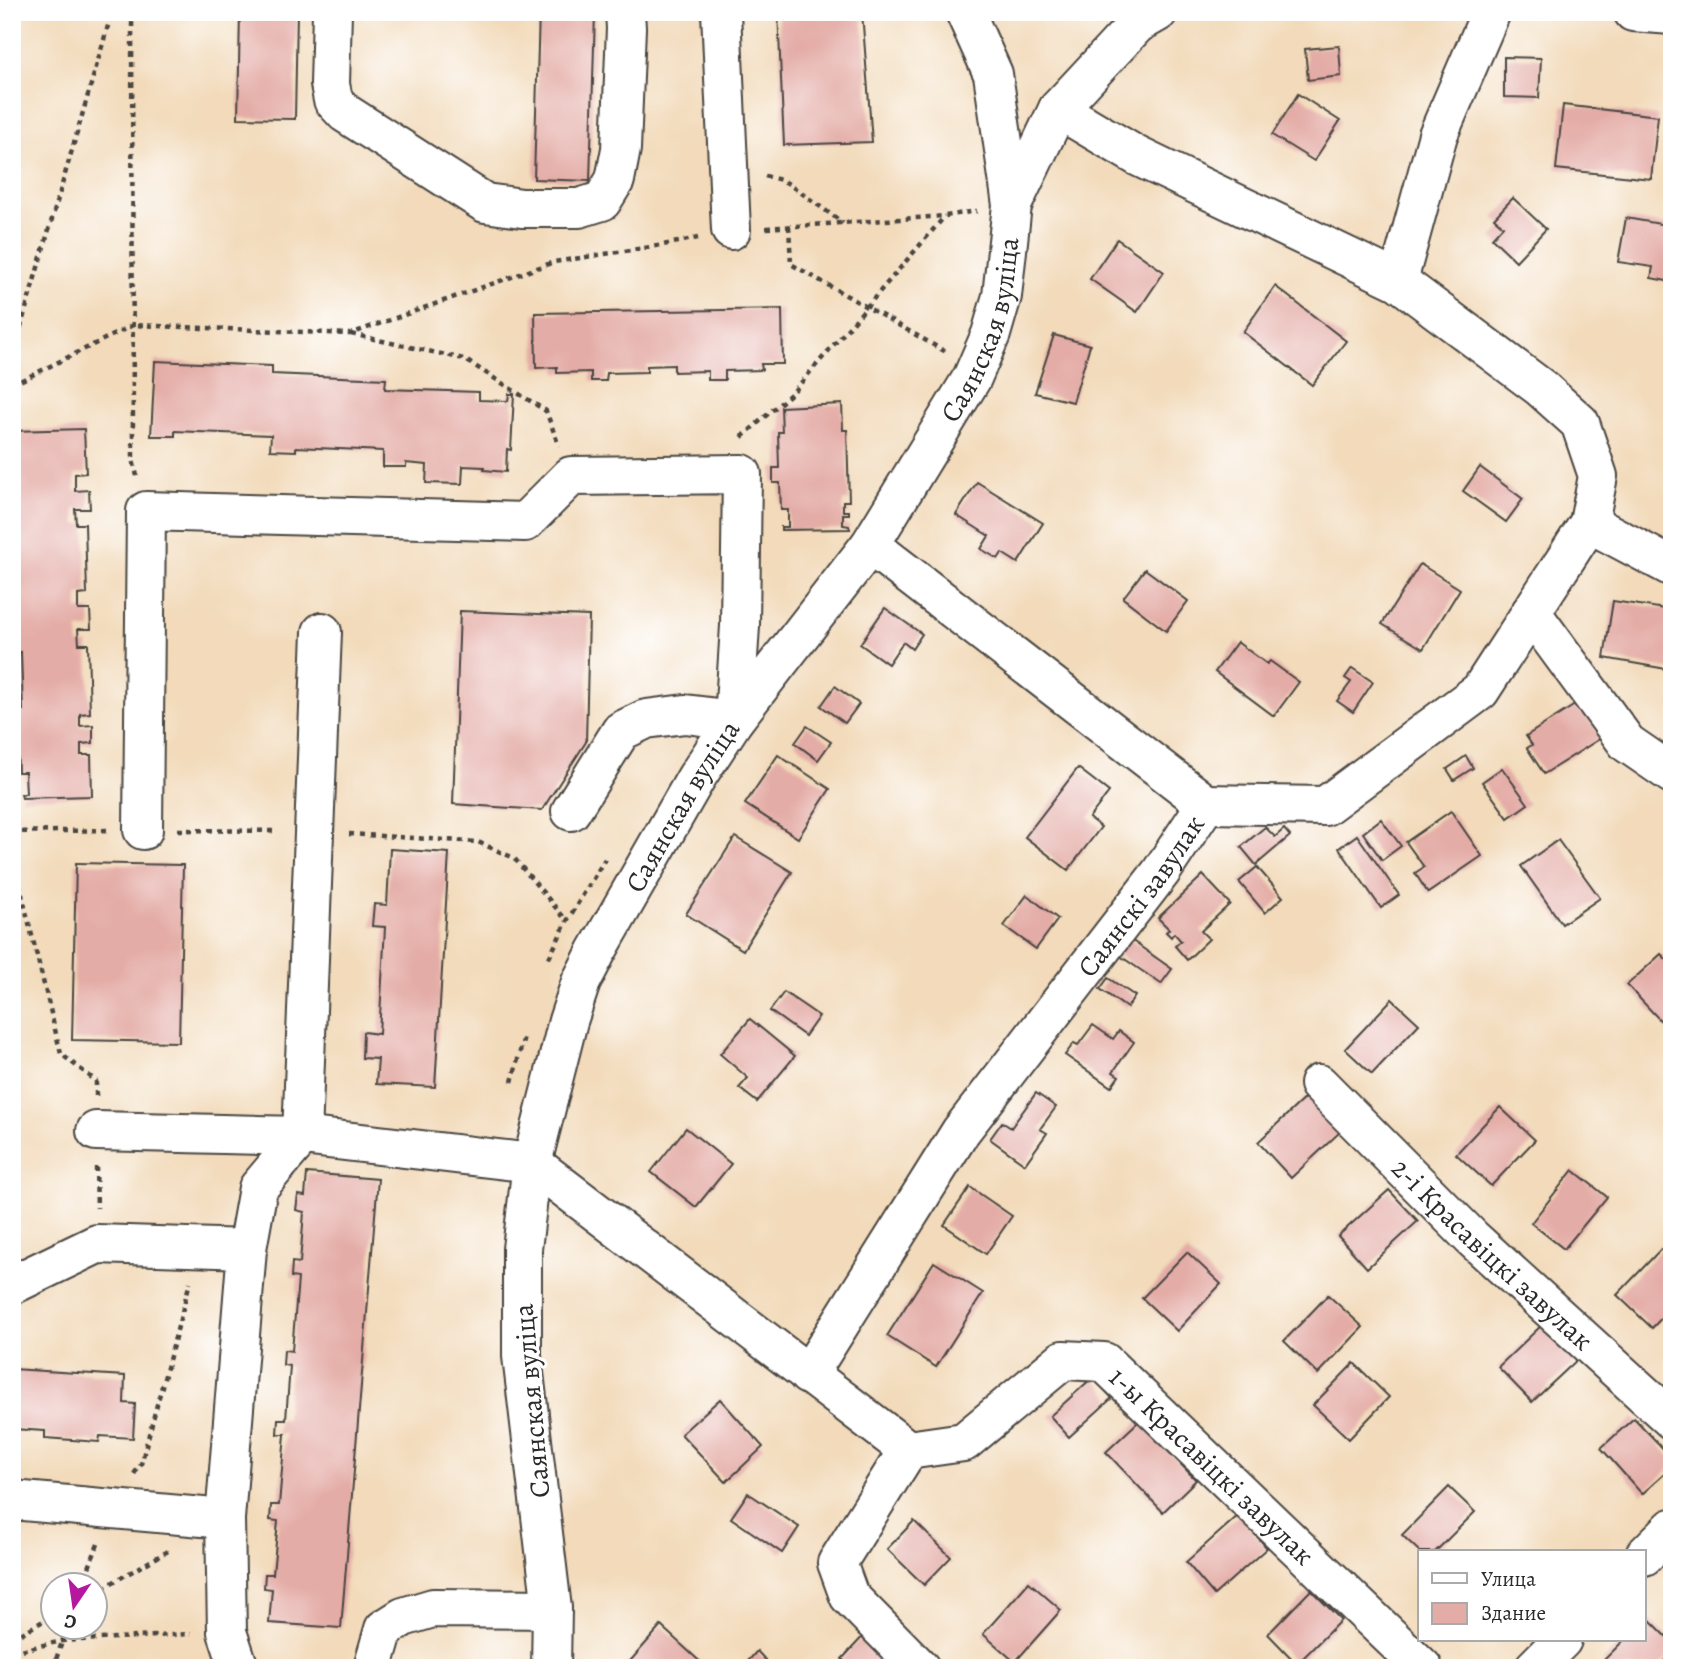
<svg xmlns="http://www.w3.org/2000/svg" width="1684" height="1680" font-family="Alegreya,serif">
<rect width="100%" height="100%" fill="#fff"/>
<filter id="ink" filterUnits="userSpaceOnUse"><feTurbulence type="fractalNoise" baseFrequency=".0143" numOctaves="2"/><feDisplacementMap in="SourceGraphic" scale="14" xChannelSelector="R" yChannelSelector="G"/><feConvolveMatrix kernelMatrix="1 2 1 2 8 2 1 2 1" color-interpolation-filters="sRGB"/></filter>
<filter id="wash" filterUnits="userSpaceOnUse"><feTurbulence type="fractalNoise" baseFrequency=".00686" numOctaves="4" result="noise"/><feDisplacementMap in="SourceGraphic" scale="28" xChannelSelector="R" yChannelSelector="G"/><feGaussianBlur stdDeviation="1.57" result="paint"/><feColorMatrix in="noise" values="0 0 0 0 0 0 0 0 0 0 0 0 0 0 0 0 0 1.4 0 .05"/><feComposite in="paint" operator="in"/></filter>
<g filter="url(#wash)">
<rect width="100%" height="100%" fill="#f2daba"/>
<g id="blocks">
<g fill="#e4aca6">
<path d="M240 12H297L295 119 238 118Z"/>
<path d="M539 12H595L590 181 534 179Z"/>
<path d="M778 12H862L872 142 784 145Z"/>
<path d="M1339 46 1341 76 1308 80 1305 49Z"/>
<path d="M1504 57 1541 58 1539 98 1504 97Z"/>
<path d="M1298 94 1340 121 1314 161 1272 135Z"/>
<path d="M1563 105 1658 116 1651 179 1556 169Z"/>
<path d="M1513 198 1546 229 1516 261 1492 238 1503 226 1494 218Z"/>
<path d="M1626 218 1672 226V282L1651 278 1653 267 1618 262Z"/>
<path d="M1117 239 1164 272 1137 312 1090 279Z"/>
<path d="M1275 286 1346 341 1312 385 1243 332Z"/>
<path d="M782 309 783 364H761L762 370 725 371V380H708V371L674 372V365L647 366V372L607 373 606 381H591V372L557 373V367L536 368 535 313Z"/>
<path d="M1054 335 1090 345 1073 402 1035 393Z"/>
<path d="M155 361 272 366V374L386 379 385 389 479 392V400L508 401 509 394H514L511 450 507 449 506 472 484 470V467L463 466 462 484 426 483 427 465 406 463V467H383V451L296 447V451L270 450 271 435 175 431V436H151Z"/>
<path d="M842 404 843 430H847L849 501H843V511H849V514H843V525L849 526 850 529 781 530V527H788V510H781L780 483H773V468H779L778 432H782L781 407Z"/>
<path d="M84 429 86 473 75 474V491L89 490 90 509H75L76 524H85L87 594 78 595V610H90L91 629H78L79 644H88L90 713 80 714V726L93 725V743L81 744V755H91L92 796 22 798 21 794H26L25 772H18L16 710H23L21 652 14 653 12 592V587H19L17 526H12V456H18L17 436H12V431Z"/>
<path d="M1480 467 1523 499 1506 522 1463 491Z"/>
<path d="M977 482 1043 523 1018 563 1002 553 998 559 981 549 989 536 956 515Z"/>
<path d="M1420 564 1460 589 1423 649 1382 624Z"/>
<path d="M1145 569 1188 601 1166 631 1123 598Z"/>
<path d="M1613 601 1672 610V670L1604 658Z"/>
<path d="M885 608 922 634 912 649 903 642 888 664 860 644Z"/>
<path d="M460 611 589 616 586 742 542 810 453 804Z"/>
<path d="M1237 642 1267 664 1270 661 1299 682 1274 716 1215 672Z"/>
<path d="M1352 668 1373 682 1353 712 1337 701 1351 682 1345 678Z"/>
<path d="M835 686 859 704 845 723 821 706Z"/>
<path d="M1578 703 1601 738 1544 774 1527 748 1532 745 1526 736Z"/>
<path d="M807 726 831 742 818 760 795 743Z"/>
<path d="M778 755 830 789 798 838 745 804Z"/>
<path d="M1466 756 1473 768 1454 780 1447 769Z"/>
<path d="M1078 768 1109 792 1089 818 1101 827 1068 870 1025 837Z"/>
<path d="M1502 768 1528 804 1508 818 1482 782Z"/>
<path d="M1451 811 1482 856 1428 893 1415 873 1424 867 1406 842Z"/>
<path d="M1381 819 1401 846 1382 860 1363 833Z"/>
<path d="M1265 827 1275 837 1284 829 1290 836 1256 865 1241 847Z"/>
<path d="M1357 835 1399 895 1381 908 1339 848Z"/>
<path d="M735 837 792 872 743 950 686 914Z"/>
<path d="M1558 840 1600 898 1562 924 1521 866Z"/>
<path d="M390 849 449 853 435 1087 376 1084 378 1059 362 1058 363 1032 379 1034 385 927 372 926 374 904 387 905Z"/>
<path d="M76 863 183 865 179 1042 72 1040Z"/>
<path d="M1257 867 1283 897 1265 913 1239 882Z"/>
<path d="M1203 875 1230 904 1201 931 1209 939 1187 960 1175 946 1181 941 1174 933 1171 937 1166 932 1169 929 1158 918Z"/>
<path d="M1027 895 1058 919 1036 949 1004 926Z"/>
<path d="M1124 935 1172 969 1161 984 1113 951Z"/>
<path d="M1661 954 1672 965V1033L1627 985Z"/>
<path d="M1108 978 1135 996 1127 1008 1100 989Z"/>
<path d="M784 992 819 1016 805 1036 770 1011Z"/>
<path d="M1392 999 1419 1024 1372 1074 1345 1049Z"/>
<path d="M750 1019 795 1056 757 1102 739 1088 748 1078 720 1054Z"/>
<path d="M1093 1025 1113 1039 1119 1031 1134 1042 1113 1072 1119 1076 1111 1087 1065 1055 1074 1043 1078 1045Z"/>
<path d="M1036 1093 1056 1107 1040 1129 1047 1133 1025 1164 990 1139 1002 1122 1011 1128Z"/>
<path d="M1307 1096 1341 1131 1291 1178 1258 1142Z"/>
<path d="M1500 1107 1535 1140 1491 1186 1456 1154Z"/>
<path d="M686 1128 731 1164 696 1207 651 1172Z"/>
<path d="M1573 1170 1607 1197 1564 1249 1531 1223Z"/>
<path d="M307 1173 378 1179 341 1628 269 1623 272 1589 264 1588 265 1574H273L278 1521 270 1520 271 1505H279L285 1434H277L278 1419H286L290 1366 283 1365 284 1350 292 1351 298 1278 291 1277 292 1262 300 1263 304 1212 296 1210 298 1195 305 1196Z"/>
<path d="M970 1187 1012 1216 986 1254 944 1225Z"/>
<path d="M1389 1190 1418 1221 1367 1268 1338 1236Z"/>
<path d="M1661 1249 1672 1259V1307L1652 1328 1617 1295Z"/>
<path d="M1187 1252 1221 1284 1177 1331 1142 1298Z"/>
<path d="M934 1262 983 1293 936 1367 887 1336Z"/>
<path d="M1328 1295 1363 1327 1318 1374 1284 1341Z"/>
<path d="M1545 1322 1579 1358 1532 1402 1498 1367Z"/>
<path d="M1354 1363 1389 1397 1349 1439 1313 1405Z"/>
<path d="M12 1369 125 1376 124 1403 135 1404 133 1438 100 1436 99 1442 45 1438V1431L12 1429Z"/>
<path d="M1093 1377 1112 1398 1069 1437 1050 1416Z"/>
<path d="M720 1399 763 1447 726 1482 681 1434Z"/>
<path d="M1634 1418 1672 1458V1467L1642 1494 1601 1448Z"/>
<path d="M1139 1421 1196 1480 1163 1512 1106 1452Z"/>
<path d="M1449 1487 1475 1512 1435 1552H1420L1402 1535Z"/>
<path d="M748 1493 799 1527 782 1553 731 1518Z"/>
<path d="M1239 1515 1267 1548 1214 1595 1186 1562Z"/>
<path d="M914 1521 951 1557 924 1585 887 1549Z"/>
<path d="M1029 1582 1061 1610 1015 1662 983 1634Z"/>
<path d="M1311 1590 1341 1620 1297 1664 1268 1634Z"/>
<path d="M1647 1617 1672 1642V1653L1657 1668H1609L1603 1661 1624 1640H1644V1620Z"/>
<path d="M661 1626 707 1668H624Z"/>
<path d="M866 1633 905 1668H852L842 1659Z"/>
<path d="M757 1651 773 1668H742Z"/>
</g>
</g>
</g>
<g filter="url(#ink)">
<use href="#blocks" fill-opacity="0" stroke="#494540" stroke-width="2"/>
<g fill="none" stroke-linecap="round" stroke-linejoin="round">
<defs>
<g id="minor">
<path d="M332 12 330 84 333 100 345 113 485 203 522 208H579L602 201 615 180 621 149 626 28 625 12"/>
<path d="M721 12 731 230"/>
<path d="M1633 12 1672 15"/>
<path d="M1058 109 1137 156 1398 281 1541 388 1580 423 1598 476 1589 523 1672 567"/>
<path d="M1012 205 1058 109 1137 24 1158 12"/>
<path d="M1398 281 1438 135 1491 12"/>
<path d="M870 545 1206 804"/>
<path d="M1531 612 1627 743 1672 774"/>
<path d="M1206 804 1325 806 1480 691 1589 523"/>
<path d="M143 830 146 511 525 522 571 476 742 474 740 626 734 720 685 714 646 719 621 731 571 811"/>
<path id="s1" d="M1319 1084 1472 1238 1672 1420"/>
<path d="M96 1131 302 1136 532 1163 908 1450"/>
<path d="M12 1285 97 1244 247 1249"/>
<path id="s2" d="M808 1375 961 1131 1161 872 1206 804"/>
<path id="s3" d="M908 1450 964 1442 1063 1360 1104 1362 1423 1668"/>
<path d="M908 1450 837 1563 849 1596 920 1668"/>
<path d="M12 1500 225 1519"/>
<path d="M1644 1556 1672 1528"/>
<path d="M239 1668 227 1632 225 1519 247 1249 258 1188 302 1136 322 632"/>
<path d="M374 1668 375 1660 384 1629 403 1617 433 1608 552 1609"/>
<path d="M1534 1668 1562 1640"/>
</g>
<g id="major">
<path id="s4" d="M551 1668 552 1609 522 1356V1249L532 1163 568 1021 581 982 597 951 696 778 734 720 870 545 972 378 991 334 1002 296 1012 205 993 74 965 12"/>
</g>
</defs>
<use href="#minor" stroke="#494540" stroke-width="42"/>
<use href="#major" stroke="#494540" stroke-width="42"/>
<g stroke="#494540" stroke-width="4.5" stroke-dasharray="5 5" stroke-linecap="butt">
<path d="M132 12 133 460 137 476"/>
<path d="M765 176 781 180 789 184 843 223"/>
<path d="M789 226 791 264 946 352"/>
<path d="M766 228 945 216 977 211"/>
<path d="M351 334 464 359 546 411 559 446"/>
<path d="M12 357 112 12"/>
<path d="M12 385 133 325 350 334 554 262 663 245 698 238"/>
<path d="M742 437 793 392 945 216"/>
<path d="M178 830 278 831"/>
<path d="M12 832 110 830"/>
<path d="M349 834 478 842 514 858 567 921"/>
<path d="M12 854 61 1054 96 1081V1096"/>
<path d="M549 958 567 921 605 859"/>
<path d="M512 1082 524 1036"/>
<path d="M96 1167 97 1208"/>
<path d="M134 1474 141 1464 190 1282"/>
<path d="M82 1586 98 1544"/>
<path d="M94 1593 170 1550"/>
<path d="M12 1639 52 1616"/>
<path d="M12 1652 62 1641 191 1634"/>
<path d="M53 1668 67 1628"/>
</g>
<use href="#minor" stroke="#fff" stroke-width="38"/>
<use href="#major" stroke="#fff" stroke-width="38"/>
</g>
</g>
<g text-anchor="middle" stroke-width="6" stroke-linejoin="round" paint-order="stroke">
<g font-size="28" fill="#2b2b2b" stroke="#fff">
<text dy="10" stroke="none"><textPath href="#s4" startOffset="1465">Саянская вуліца</textPath></text>
<text dy="10" stroke="none"><textPath href="#s4" startOffset="898">Саянская вуліца</textPath></text>
<text dy="10" stroke="none"><textPath href="#s2" startOffset="584">Саянскі завулак</textPath></text>
<text dy="10" stroke="none"><textPath href="#s1" startOffset="243">2-і Красавіцкі завулак</textPath></text>
<text transform="translate(531 1401) rotate(-95)" y="10">Саянская вуліца</text>
<text dy="10" stroke="none"><textPath href="#s3" startOffset="376">1-ы Красавіцкі завулак</textPath></text>
</g>
</g>
<rect width="1684" height="1680" fill="none" stroke="#fff" stroke-width="42"/>
<rect x="1418" y="1550" width="228" height="91" fill="#ffffff" stroke="#aaaaaa" stroke-width="2"/>
<rect x="1432" y="1573" width="35" height="10" fill="#ffffff" stroke="#aaaaaa" stroke-width="2"/>
<text x="1481" y="1586" font-size="21" fill="#2b2b2b">Улица</text>
<rect x="1432" y="1603" width="35" height="21" fill="#e4aca6" stroke="#aaaaaa" stroke-width="2"/>
<text x="1481" y="1620" font-size="21" fill="#2b2b2b">Здание</text>
<g transform="translate(74 1606) rotate(193)"><circle r="33" fill="#ffffff" stroke="#aaaaaa" stroke-width="2"/>
<path d="M0-5L12 26L0 18L-12 26Z" fill="#b5179e"/>
<text y="-10" font-size="19" font-weight="bold" text-anchor="middle" fill="#2b2b2b">С</text>
</g>
</svg>
